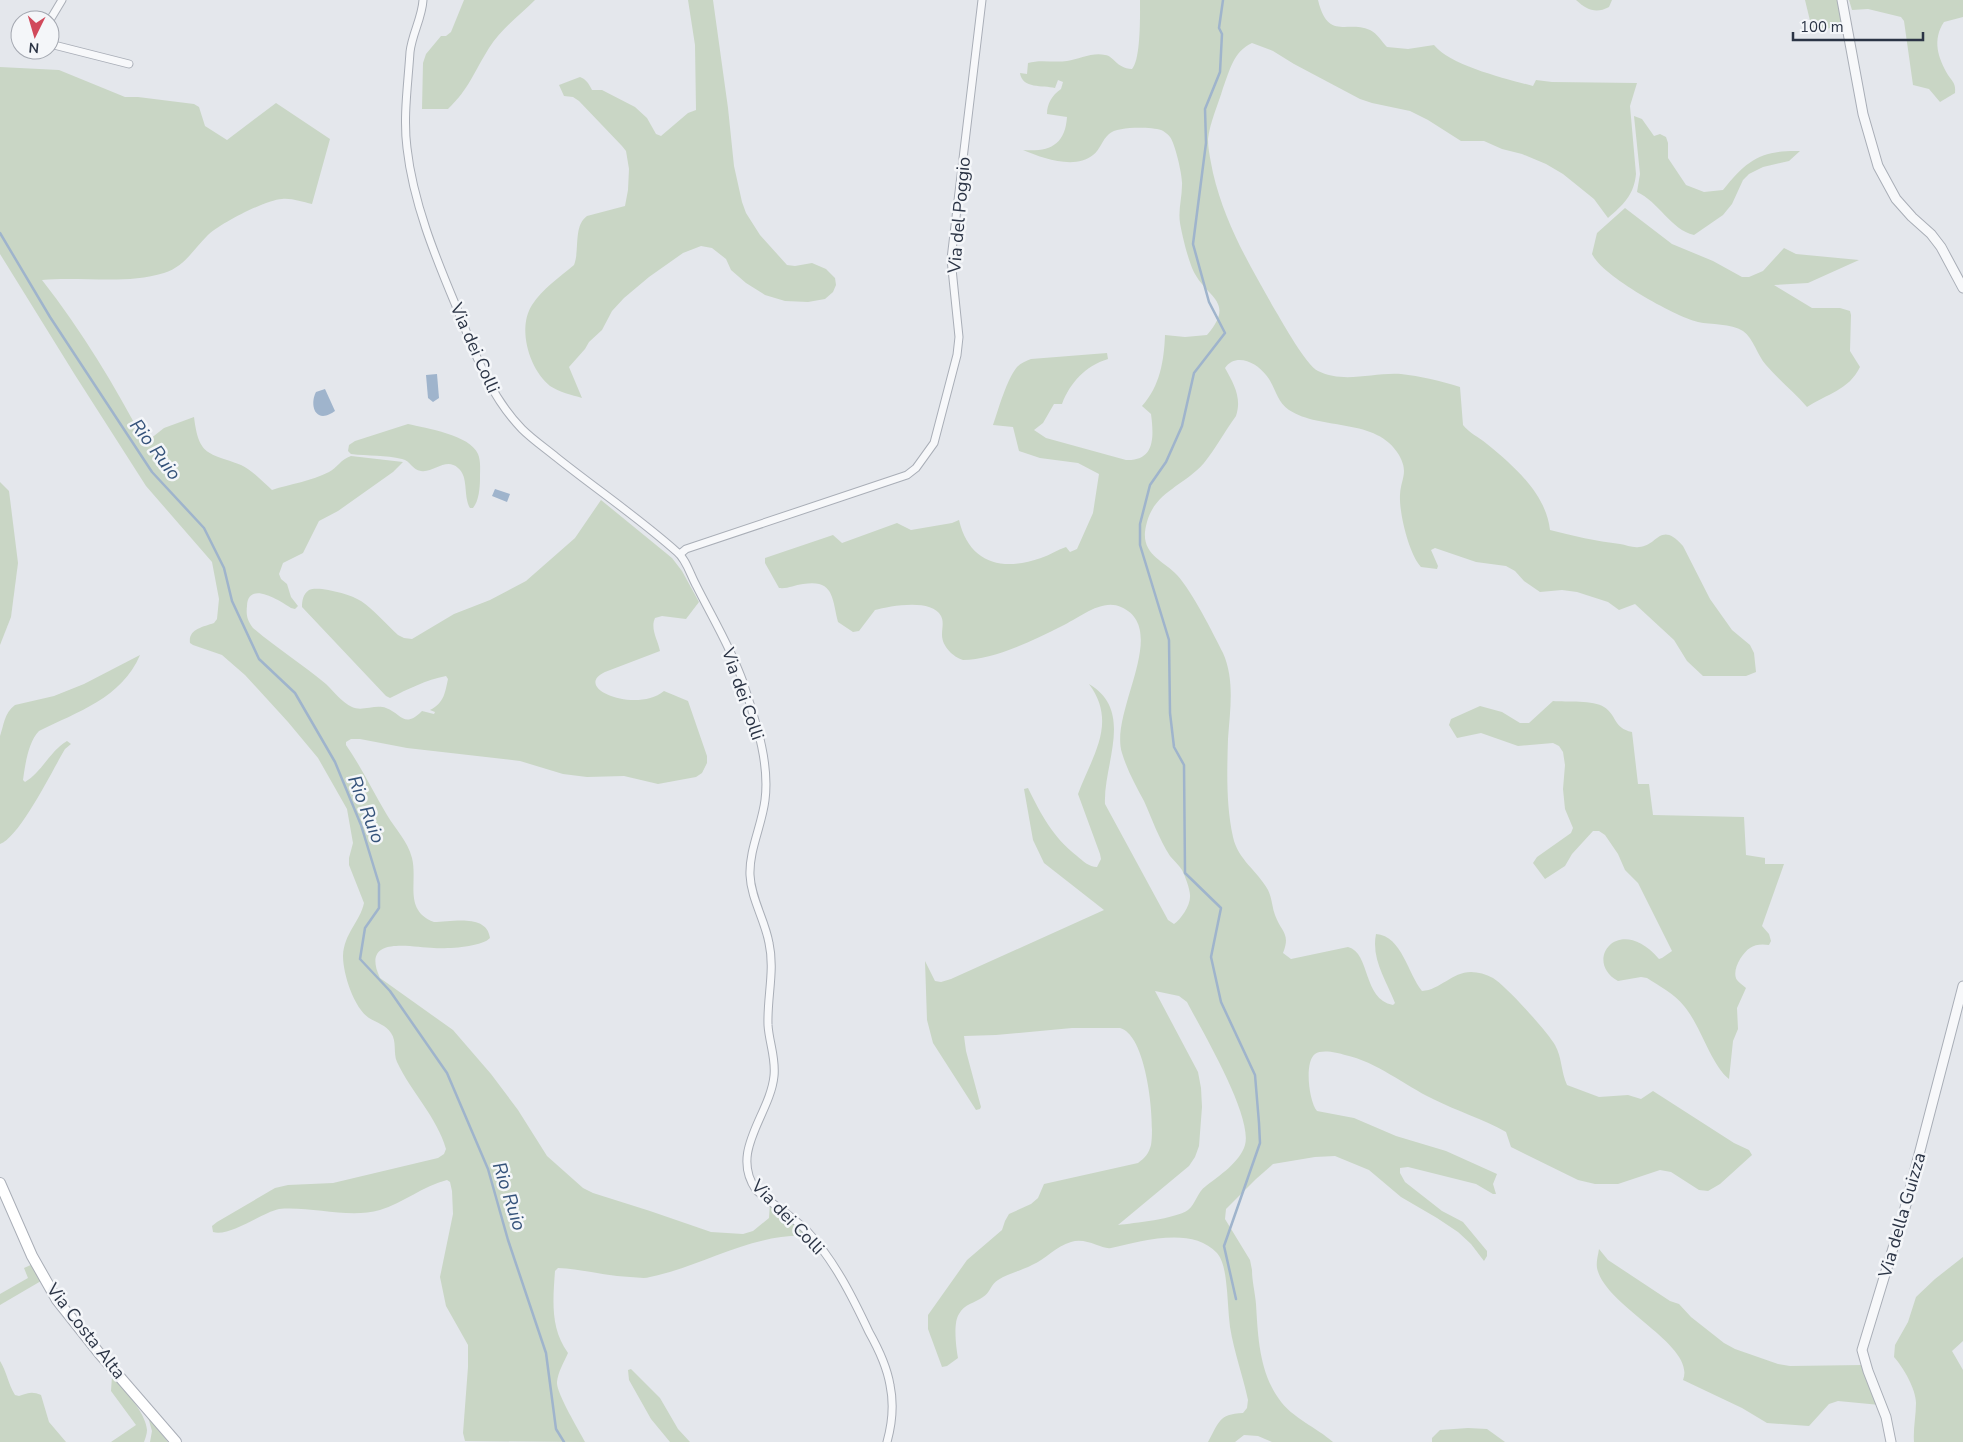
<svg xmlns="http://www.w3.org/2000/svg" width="1963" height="1442" font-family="'Nunito Sans',sans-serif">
<rect width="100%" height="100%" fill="#e4e7ec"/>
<g fill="#c9d6c5" fill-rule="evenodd">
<path d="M464 0H535C520 15 501 29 489 48 474 72 469 89 448 109H422L423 63 426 54 441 36H446L451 32Z"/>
<path d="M688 0H713L728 108 734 166 742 202 746 213 760 235 787 265 795 266 812 263 826 269 835 278 836 285 833 292 825 299 808 302 785 301 765 295 746 283 731 270 726 259 712 248 701 246 683 253 649 277 624 298 612 311 602 330 589 342 585 349 569 367 582 398C572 395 559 392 550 386 529 369 517 328 532 305 542 289 560 277 574 265 580 250 573 226 587 216L625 206 628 190 629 169 626 151 622 146 579 101 573 97 564 96 559 85 580 77C586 79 589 84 592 90H602L635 107 647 118 656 134 661 136 688 113 696 110 695 45Z"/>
<path d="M1140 0H1318C1328 41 1346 20 1370 30 1377 33 1382 42 1387 47L1408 49 1434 45C1451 66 1507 79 1533 86L1536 80 1552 82 1637 83 1630 106 1636 174C1634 195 1623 205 1608 218L1594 199 1563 174 1546 164 1522 154 1502 149 1484 141H1461L1428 120 1410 111 1372 103 1360 99 1294 64 1273 51 1252 43C1233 52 1230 70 1223 88 1218 105 1210 122 1208 139 1208 150 1211 162 1213 173 1225 224 1249 264 1275 310 1283 323 1306 365 1318 371 1344 384 1374 372 1401 374 1420 376 1441 381 1460 387L1463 425C1469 433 1479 437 1487 444 1514 466 1546 494 1550 530 1573 536 1596 541 1620 544 1626 545 1633 548 1639 547 1658 546 1660 520 1683 546L1710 599 1732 630 1750 645 1754 653 1756 672 1746 676H1703L1687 661 1674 640 1635 604 1619 610 1608 602 1577 592 1562 590 1540 592 1524 581 1515 571 1506 566 1476 562 1435 548 1431 550 1438 566 1437 569 1421 567C1409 554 1399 513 1400 495 1401 478 1409 473 1399 455 1377 417 1321 431 1289 410 1276 401 1276 387 1266 375 1257 363 1236 352 1225 368 1234 384 1242 398 1236 416 1225 431 1216 448 1204 463 1181 489 1150 492 1145 532 1143 555 1164 561 1177 575 1192 591 1213 633 1223 653 1235 680 1230 710 1228 739 1227 771 1226 805 1233 837 1238 860 1257 870 1268 890 1272 898 1272 907 1275 915 1281 932 1291 933 1283 953L1291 959 1348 947C1371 953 1362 999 1393 1005L1395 1003C1386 980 1371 959 1376 934 1402 936 1408 974 1422 991 1440 990 1452 972 1471 972 1478 972 1486 974 1493 978 1506 986 1547 1031 1555 1045 1562 1057 1561 1072 1567 1085L1599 1097 1628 1095 1641 1099 1653 1091 1734 1143 1749 1150 1752 1155 1720 1184 1708 1191 1699 1190 1671 1172 1660 1170 1618 1184H1595L1578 1180 1511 1147 1506 1132C1483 1119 1457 1111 1433 1099 1404 1085 1377 1062 1345 1055 1338 1053 1322 1049 1315 1054 1304 1062 1309 1102 1317 1111L1354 1118 1396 1136 1446 1151 1497 1174 1493 1184 1496 1194H1493L1476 1184 1408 1167 1400 1168V1173L1405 1182 1442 1211 1463 1222 1487 1251V1256L1484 1261 1471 1244 1458 1232 1437 1218 1401 1197 1369 1170 1335 1156 1315 1157 1273 1164 1256 1179 1226 1209 1225 1219 1250 1260 1252 1270C1252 1281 1255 1292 1256 1304 1258 1336 1259 1371 1279 1399 1292 1418 1316 1427 1333 1442H1272L1258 1436 1244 1435 1235 1442H1208C1219 1423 1218 1414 1243 1413L1247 1408 1248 1400C1243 1376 1234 1352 1230 1327 1228 1312 1228 1296 1226 1281 1225 1272 1223 1260 1217 1253 1192 1226 1142 1241 1111 1248 1102 1250 1087 1237 1071 1242 1056 1246 1046 1259 1032 1265 1021 1271 1008 1273 998 1280 991 1284 990 1293 983 1297 975 1303 964 1304 959 1314 953 1323 956 1347 958 1358L947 1366 942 1367 928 1329V1315L967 1260 1002 1230 1005 1221 1009 1214 1031 1204 1038 1198 1044 1184 1138 1163C1145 1158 1149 1153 1151 1145 1155 1121 1147 1035 1120 1028H1072L996 1035 964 1036 966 1051 981 1107 980 1109 976 1110 933 1043 927 1020 925 961 935 981 941 982 951 979 1104 910 1044 863 1033 840 1024 789 1028 788C1042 816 1052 836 1077 856 1083 861 1089 867 1097 867L1101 859 1100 854 1078 794C1092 756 1118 723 1089 684 1135 711 1103 764 1105 804L1168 920 1174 924C1181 919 1191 905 1190 895 1190 889 1185 876 1182 870 1179 865 1174 861 1170 856 1159 839 1152 819 1144 801 1136 786 1127 770 1122 753 1109 712 1171 629 1121 607 1102 598 1079 618 1062 626 1046 634 1030 642 1014 648 999 654 979 660 963 660 953 657 942 646 942 635 942 628 944 622 941 616 932 598 890 606 875 610L859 631 853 632 838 622C832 598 834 579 803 584 794 585 788 589 779 588L765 563V558L833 535 842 543 897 523 911 530 952 523 959 520C969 563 1002 572 1041 558 1050 555 1057 550 1066 547L1070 552 1077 549 1093 513 1099 474 1078 463 1040 458 1019 451 1013 427 993 425C999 408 1006 381 1017 367 1021 363 1026 361 1031 359L1107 353 1108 359C1085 366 1070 383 1062 404H1054L1043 423 1034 430 1046 438 1126 460C1155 461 1154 437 1151 414L1142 406C1160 386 1164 361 1165 335L1185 337 1207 335C1235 302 1209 299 1195 274 1189 264 1182 235 1180 223 1178 210 1182 198 1182 185 1183 177 1175 143 1170 137 1169 135 1164 131 1161 130 1151 127 1117 126 1109 134 1102 140 1100 150 1093 155 1075 170 1042 158 1023 150 1050 152 1065 145 1067 117L1047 114C1047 104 1052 95 1061 89L1063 82 1058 80 1055 88C1043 85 1022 89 1020 73L1027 74 1028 63C1041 59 1053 63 1067 61 1079 59 1093 52 1105 55 1114 56 1116 68 1132 69 1141 59 1140 15 1140 0ZM1155 991 1179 996 1187 1002C1202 1031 1253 1116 1245 1145 1240 1162 1219 1176 1206 1186 1197 1192 1196 1204 1188 1210 1175 1219 1134 1223 1118 1225L1189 1166 1195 1157 1199 1146 1202 1107 1201 1088 1198 1072Z"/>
<path d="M1576 0H1612L1609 7C1596 14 1587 10 1576 0Z"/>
<path d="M1805 0H1839L1845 24 1819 31 1818 27 1812 29Z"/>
<path d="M1849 0H1963V17L1944 22C1932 40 1938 58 1948 75 1953 82 1956 84 1955 93L1940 102 1929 89 1913 85 1904 21 1901 17 1868 9 1852 10Z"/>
<path d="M0 67 59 70 125 97H138L194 104 199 107 205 126 227 140 276 103 330 139 312 204C302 202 292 198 282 199 265 200 219 224 207 236 193 250 184 267 164 273 125 285 81 276 42 280 82 331 115 386 145 443L164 428 194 417C199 457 208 452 241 465 252 470 263 482 272 490 290 484 312 481 329 472 337 468 341 459 351 456L403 462 393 472 338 511 319 521 303 553 283 563 279 574 281 579 287 584 291 597 298 606 295 609 291 608C280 601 248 580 247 606 246 615 247 620 253 628 276 648 302 664 326 684 334 692 342 702 352 707 362 712 375 704 386 708 402 714 404 729 422 711L434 714 435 712 430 710C444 703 445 693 448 679L446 676C426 680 408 689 390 698L386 696 302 607C302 601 303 594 309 590 318 585 353 595 361 601 374 610 386 624 398 635L404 638 412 639 454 614 490 600 526 581 575 538 601 500 672 558 682 571 699 602 686 619 662 616 655 618C650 629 658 640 660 651L605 672C571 688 636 714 664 691L688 701 707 756V763L702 773 696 777 658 784 624 776 587 777 563 774 520 761 407 748 360 739H351L346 742V745C362 768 373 792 387 815 396 830 407 840 412 858 418 882 403 910 434 922 451 922 487 913 490 938 482 947 447 949 434 948 410 947 360 935 380 978L453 1030 491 1074 518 1110 547 1156 583 1188 593 1193 650 1211 711 1232 743 1234 753 1231 769 1218 770 1203 808 1236C751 1233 704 1266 650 1277 644 1279 637 1277 630 1277 606 1276 582 1269 558 1268L555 1271C553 1300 550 1328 568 1353 564 1362 558 1372 557 1382 556 1393 579 1430 585 1442L465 1441 463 1433 468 1367V1345L446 1306 440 1277 453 1214 452 1191 450 1182 447 1180C423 1186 403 1203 380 1210 349 1219 311 1206 279 1209 261 1213 230 1237 213 1232L212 1226 217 1222 275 1188 288 1185 333 1183 438 1158 444 1154 446 1149C437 1117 411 1092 397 1062 393 1053 397 1041 391 1033 386 1025 377 1023 369 1018 354 1008 343 974 343 956 344 933 360 922 364 903L349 865V858L353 843 347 809 318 758 288 722 245 675 222 655 193 645 190 643C188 629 203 627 214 623L217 619 219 599 212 562 146 486 75 375 0 254Z"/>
<path d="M1634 116 1642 119 1654 136 1660 134 1666 137 1668 143V158L1686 185 1704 192 1723 190C1747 160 1761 150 1800 151L1789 161 1763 167 1749 174 1743 180 1732 204 1723 215 1694 235C1671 230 1658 201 1637 192L1640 174Z"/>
<path d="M1625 208 1672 244 1713 261 1742 277H1749L1763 271 1784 248 1796 254 1859 260 1808 283 1774 285 1812 308H1840L1850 311 1851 315 1850 351 1860 367C1849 390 1827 394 1807 407 1794 392 1779 380 1766 365 1757 355 1754 339 1743 331 1731 323 1711 325 1698 322 1674 316 1602 276 1592 254L1597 233Z"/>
<path d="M408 424C426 428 470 435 478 454 481 461 480 471 480 478 480 487 479 501 473 508H470C463 496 469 477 458 468 446 457 434 473 421 471 412 470 411 461 402 459 386 455 368 456 351 454L348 451 349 445 355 441Z"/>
<path d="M0 482 9 491 18 563 11 617 0 645Z"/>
<path d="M140 655C122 698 77 712 39 731 28 742 25 766 23 780L25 782C42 772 50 751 67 741L71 744 65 749C53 769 20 837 0 844V736C4 725 4 713 15 705L54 696 84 684Z"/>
<path d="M1553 701C1566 702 1594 700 1604 707 1617 715 1613 728 1632 732L1638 784H1649L1653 815 1744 817 1746 855 1765 858V864H1784L1762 926 1769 934 1771 941 1769 945C1763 944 1755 944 1750 948 1742 953 1731 971 1737 980 1739 983 1743 985 1746 988L1737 1008 1738 1029 1733 1041 1729 1079C1711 1065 1701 1026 1684 1006 1675 994 1659 986 1647 978L1641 977 1618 981C1582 961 1619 912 1659 959L1662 958 1672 951 1638 883 1625 870 1618 854 1605 835 1599 831H1593L1572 854 1565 866 1545 879 1533 863 1537 857 1571 833 1573 828 1565 809 1563 789 1565 765 1563 752 1559 746 1553 743 1518 746 1481 733 1457 738 1449 725 1451 719 1480 706 1502 712 1520 723H1529Z"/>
<path d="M1599 1249 1608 1260 1670 1301 1679 1304 1691 1317 1724 1343 1735 1349 1778 1364 1790 1366 1863 1365 1880 1405 1838 1401 1829 1404 1809 1426 1767 1423 1742 1408 1683 1380C1697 1345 1605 1307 1597 1268 1596 1261 1598 1256 1599 1249Z"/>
<path d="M1963 1257V1341L1952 1351 1963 1370V1442H1914C1913 1429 1916 1416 1916 1403 1916 1389 1903 1367 1894 1357L1895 1345 1908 1322 1916 1297 1935 1279Z"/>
<path d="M33 1264 41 1281 0 1305V1294L28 1278 24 1268Z"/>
<path d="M0 1361C7 1372 8 1384 15 1395L19 1396C28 1393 32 1391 41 1395L49 1422 66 1442H0Z"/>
<path d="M631 1369 660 1398 678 1429 690 1442H670L651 1419 629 1380 628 1370Z"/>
<path d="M112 1376C123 1388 146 1413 147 1430 147 1434 145 1439 144 1442H111L136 1425 111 1391Z"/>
<path d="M148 1417 168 1442H150L152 1431Z"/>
<path d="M1468 1428 1487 1429 1505 1442H1432V1438L1440 1430Z"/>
</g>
<g fill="#9fb4cc">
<path d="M437 374 439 398 433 402 428 398 426 375Z"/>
<path d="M325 389 335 411C332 413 327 416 323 416 311 415 312 399 316 392Z"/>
<path d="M495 489 510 494 507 502 492 496Z"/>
</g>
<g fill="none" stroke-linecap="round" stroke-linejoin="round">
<g stroke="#9fb4cc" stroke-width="2.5">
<path d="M1223 0 1219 28 1222 34 1220 72 1205 109 1206 143 1193 244 1209 302 1225 333 1194 373 1182 426 1166 462 1150 485 1140 524V545L1169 640 1170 713 1174 747 1184 765 1185 873 1221 908 1211 957 1221 1002 1255 1075 1259 1123 1260 1143 1224 1246 1236 1299"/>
<path d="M0 233 50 317 152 472 204 528 224 568 232 601 259 659 295 693 335 762 361 825 379 884V908L365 928 360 959 390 991 447 1073 488 1169 508 1240 546 1353 556 1429 564 1442"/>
</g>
<defs>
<g id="minor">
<path d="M423 0C422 18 412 34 410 52 408 84 403 117 407 148 413 202 435 256 456 306 474 350 488 394 522 429 532 439 545 448 556 457 596 489 639 518 677 552 686 559 690 574 696 585 712 617 731 648 743 682 755 720 770 761 765 800 762 825 749 850 750 875 751 899 765 920 769 943 775 970 767 997 768 1025 769 1042 776 1058 774 1076 770 1115 729 1151 756 1190 772 1204 792 1216 807 1231 834 1260 852 1296 869 1332 878 1348 887 1367 890 1385 894 1404 892 1424 887 1442"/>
<path d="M50 20 62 0"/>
<path d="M50 44 129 64"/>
<path d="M680 554 686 549 907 475 916 468 934 443 957 355 959 337 951 259 982 0"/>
</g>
<g id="tertiary">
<path d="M1842 0 1863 114 1878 166 1896 199 1912 217 1931 234 1941 247 1963 288"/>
<path d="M1891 1442 1886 1417 1868 1371 1862 1350 1904 1212 1963 986"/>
</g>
<path id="secondary" d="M0 1183 32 1256 57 1300 99 1353 176 1442"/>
</defs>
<use href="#minor" stroke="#a9aeb7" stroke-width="9"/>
<use href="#tertiary" stroke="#a9aeb7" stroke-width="11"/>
<use href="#secondary" stroke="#a9aeb7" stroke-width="12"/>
<use href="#minor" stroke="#f7f8fa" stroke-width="7"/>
<use href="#tertiary" stroke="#f7f8fa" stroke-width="9"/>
<use href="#secondary" stroke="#fff" stroke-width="10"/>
</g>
<g text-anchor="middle" stroke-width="5" stroke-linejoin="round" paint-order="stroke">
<g font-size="18" fill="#2b3445" stroke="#f4f6f9">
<text transform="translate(959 215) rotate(-85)" y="6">Via del Poggio</text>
<text transform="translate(475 348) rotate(66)" y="6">Via dei Colli</text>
<text transform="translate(743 694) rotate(71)" y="6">Via dei Colli</text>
<text transform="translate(1902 1215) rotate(-74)" y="6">Via della Guizza</text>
<text transform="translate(788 1217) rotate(46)" y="6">Via dei Colli</text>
<text transform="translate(86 1331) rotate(52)" y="6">Via Costa Alta</text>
</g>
<g font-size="19" font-style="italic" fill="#34527a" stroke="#f4f6f9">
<text transform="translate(156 449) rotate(53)" y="7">Rio Ruio</text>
<text transform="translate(367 809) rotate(69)" y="7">Rio Ruio</text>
<text transform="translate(510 1196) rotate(72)" y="7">Rio Ruio</text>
</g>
</g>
<g transform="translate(35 35) rotate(185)"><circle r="24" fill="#f4f6f9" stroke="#a4a8b1"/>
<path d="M0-4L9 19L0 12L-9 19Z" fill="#d1495b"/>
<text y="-8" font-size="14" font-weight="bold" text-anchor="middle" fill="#2b3445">N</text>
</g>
<path d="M1793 32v8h130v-8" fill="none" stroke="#2b3445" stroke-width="2.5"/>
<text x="1800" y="32" font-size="15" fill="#2b3445" stroke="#f4f6f9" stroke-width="4" paint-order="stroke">100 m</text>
</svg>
